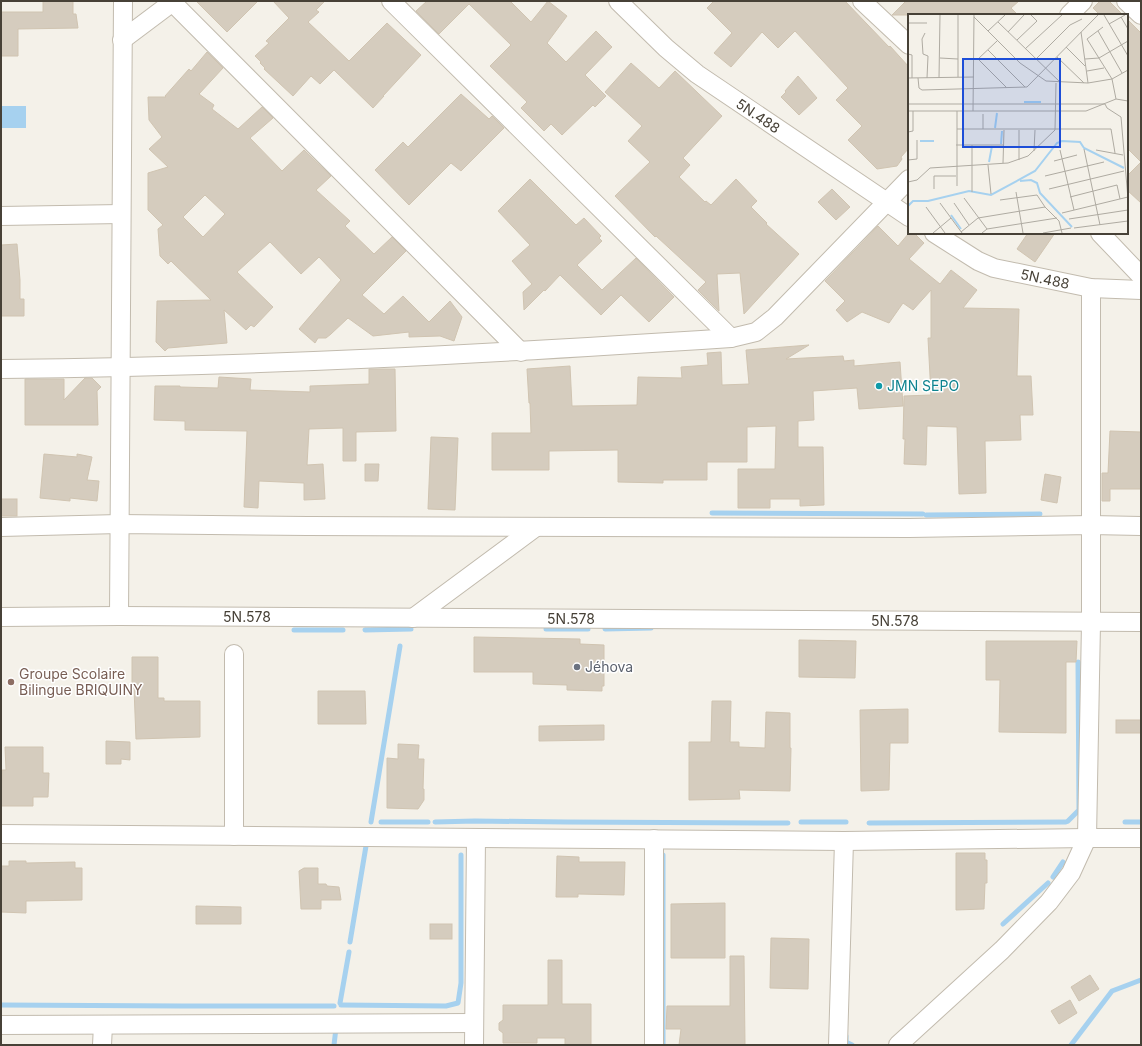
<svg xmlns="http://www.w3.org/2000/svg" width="1142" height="1046" font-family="Inter,sans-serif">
<rect width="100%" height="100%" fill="#f4f1e9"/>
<rect fill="#a6d1ef" x="1" y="106" width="25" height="22"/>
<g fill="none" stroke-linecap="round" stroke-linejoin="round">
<g stroke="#a6d1ef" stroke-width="5">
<path d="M712 513 923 514"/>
<path d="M926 515 1040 514"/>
<path d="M546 629H588"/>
<path d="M605 629 651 628"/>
<path d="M294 630H343"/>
<path d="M365 630 411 629"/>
<path d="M1068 821 1079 810 1078 662"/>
<path d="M371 822 400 646"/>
<path d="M381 822H428"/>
<path d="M435 822 475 821 567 822 788 823"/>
<path d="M801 822H846"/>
<path d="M1125 822H1141"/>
<path d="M869 823 1066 822"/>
<path d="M663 855V1045"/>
<path d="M1053 877 1063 862"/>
<path d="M1003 924 1048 883"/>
<path d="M350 942 366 846"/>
<path d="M340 1003 349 952"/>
<path d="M1 1005 182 1006H334"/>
<path d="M341 1005 446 1006 458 1003 461 983V855"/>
<path d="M846 1036V1042L852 1045"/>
<path d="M334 1045 336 1028"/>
<path d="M1071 1045 1112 991 1141 980"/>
</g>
</g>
<g fill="#d5ccbe" stroke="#d0c4b1" fill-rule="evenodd">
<path d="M43 1H73V14H76L78 28 18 29V56H1V12H43Z"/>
<path d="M196 1H258L227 32Z"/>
<path d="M273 1H325L316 10 319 12 308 22 349 61 387 23 421 55 383 96H384L373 108 334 70 320 84 311 76 293 96 264 69 265 68 260 63 261 62 255 56 269 43 266 41 289 18Z"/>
<path d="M427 1H510L531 22 548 1 567 16 547 43 566 62 596 31 612 47 585 75 606 96 595 107 593 105 562 135 551 124 544 131 521 108 527 102 490 66 511 45 469 4 439 34 416 11Z"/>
<path d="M714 1H845L889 47 890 46 909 67V148L901 157 902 159 897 166 877 169 848 140 862 126 836 100 848 88 795 31 778 48 762 32 731 67 714 53 732 33 707 8Z"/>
<path d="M906 1H1019L1011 8 1018 15H892Z"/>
<path d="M1100 1H1109L1123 15H1100L1093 8Z"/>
<path d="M1127 19 1141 33V162L1127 148Z"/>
<path d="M207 52 223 68 199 94 214 105 212 109 238 129 262 107 273 118 250 138 282 171 304 150 331 176 316 190 350 221 345 226 374 254 392 237 406 251 362 295 384 314 403 296 429 322 450 301 462 317 454 341 440 336 409 337V332L373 336 348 318 331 334 326 338H318L315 343 299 329 341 280 319 257 301 274 270 242 237 272 273 307 254 327 251 325 246 330 224 310 227 343 168 348 165 351 156 342 157 301 211 300 171 261 168 264 160 256 158 229 163 225 148 210V173L168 167 149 149 162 137 149 120 148 97H166L165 96 189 69 191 71ZM205 195 225 214 203 237 183 217Z"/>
<path d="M631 63 659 88 675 71 722 116 683 158 690 165 679 177 705 202 706 201 711 205 736 179 757 201 751 207 767 223 766 224 799 254 744 314 740 273 717 274 719 311 698 290 706 282 656 236 655 237 615 196 650 162 628 141 642 126 605 92Z"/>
<path d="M798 76 817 98 799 115 781 97 786 92 785 91Z"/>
<path d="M461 94 489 119 492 116 504 128 461 171 451 163 409 205 375 170 403 142 408 147Z"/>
<path d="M1141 162V203L1127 190V176Z"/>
<path d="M530 179 576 225 584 218 601 236 599 238 602 241 577 265 602 290 636 258 674 297 649 322 621 295 601 315 560 275 545 291 544 290 524 310 523 292 532 284 512 261 530 245 498 211Z"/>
<path d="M832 189 850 207 836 220 818 202Z"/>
<path d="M878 226 898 246 909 233H914L924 243 909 259 940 284 951 270 977 290 963 308 1019 309 1017 376H1031L1033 415H1020L1021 440 985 441 986 493 959 494 957 427 927 426 926 465 904 464 905 439H903L904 396 931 395 928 338H931V290L913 310 903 303 889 323 862 312 847 322 836 310 845 301 825 281Z"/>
<path d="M1028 233H1055L1035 262 1017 249Z"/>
<path d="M17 244 20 280V299H24V316H1V245Z"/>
<path d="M809 345 786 359 843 356 844 361 854 360V366L900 362 903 406 859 409 857 388 813 391 814 420 798 421V447H823L824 505 800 506V499H770V508H738V469H775L776 426 747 427V462H707V480H663V483L618 482V450L549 451V470H492V433H531L530 403H529L527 369 570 366 572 406 637 405 638 377 682 378 681 367 708 365 707 353 721 352 722 385 749 384 746 350Z"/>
<path d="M369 369H395L396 431 356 432V461H343V428L309 429 307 465 323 464 325 499 304 500V483L259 481 258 508 244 507 247 431 185 430V421L154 420 155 386H180V387L218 388 219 377 251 379 250 390 310 392V386L369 384Z"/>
<path d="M85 378H92L101 387 97 391 98 425H25V379H64V400Z"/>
<path d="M1110 431 1141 432V489H1110V501H1102V473H1108Z"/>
<path d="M431 437 458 438 455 510 428 509Z"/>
<path d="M44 454 77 457V454L92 457 87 480 99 481 97 501 70 498V501L40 498Z"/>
<path d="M365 464H379L378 481H365Z"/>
<path d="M1045 474 1061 477 1057 503 1041 500Z"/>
<rect x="1" y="499" width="16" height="17"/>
<path d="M474 637 580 639V644L604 645V686H602V691L567 690V685L533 684V672H474Z"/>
<path d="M799 640 856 641 855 678 799 677Z"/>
<path d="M986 641H1077L1076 662H1066V733L999 732 1000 680H986Z"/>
<path d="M132 657H158V698H164V701H200V737L136 739 134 688H132Z"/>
<path d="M318 691H365L366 724H318Z"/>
<path d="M712 701H731L730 742H739V747L765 748 766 712 790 713V748H791L790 791 739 790 740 799 689 800V742H711Z"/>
<path d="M908 709V743H890L889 790 861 791 860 710Z"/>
<rect x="1116" y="720" width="25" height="13"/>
<path d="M604 725V740L539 741V726Z"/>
<path d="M106 741 130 742V760L121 759V764H106Z"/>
<path d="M398 744 419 745 418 759H424L423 789H424V800L418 809 387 808V758L398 759Z"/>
<path d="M5 747H43V773H49L48 797H33V806H1L2 770H6Z"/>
<path d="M956 853H985V860H987V883H985L984 909 956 910Z"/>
<path d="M557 856 579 857V862H625L624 895 578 894V897H556Z"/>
<path d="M9 861H26V863L75 862V868H82V900L26 901V913L1 912V866H9Z"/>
<path d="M304 868H318V884H326L327 886 339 887 341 900H321V909H301L299 871Z"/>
<path d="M725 903V958H671V904Z"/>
<path d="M196 906 241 907V924H196Z"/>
<rect x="430" y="924" width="22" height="15"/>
<path d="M771 938 809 939 808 989 770 988Z"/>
<path d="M730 956H744L745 1045H679L681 1029H666L667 1006H730Z"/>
<path d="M548 960H562V1004H591V1045H565V1038H537V1043H503V1033L499 1030V1023L503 1020V1005H548Z"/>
<path d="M1090 975 1099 989 1079 1001 1071 987Z"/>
<path d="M1070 1000 1077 1013 1059 1024 1051 1011Z"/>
</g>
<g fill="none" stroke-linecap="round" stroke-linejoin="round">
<defs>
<g id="minor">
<path d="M391 1 731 338"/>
<path d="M618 1 666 48 697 74 909 217"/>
<path d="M862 1 909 45"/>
<path d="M1126 1 1141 15"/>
<path d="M172 2 521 352"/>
<path d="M1069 15 1083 1"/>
<path d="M122 40 174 1"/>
<path d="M1 216 121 214"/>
<path d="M934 233 978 261 994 268 1091 288 1141 290"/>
<path d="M1100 233 1141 276"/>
<path d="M1 369C245 367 488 354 731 338L756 332 775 317 909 179"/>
<path d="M1 527 119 524 308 526 909 528 1091 525 1141 526"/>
<path d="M119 616 123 1"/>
<path d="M1 617 119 616 1141 622"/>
<path d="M413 618 536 527"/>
<path d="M234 654V836"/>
<path d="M1 834 844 841 1087 838H1141"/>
<path d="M654 839V1045"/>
<path d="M1 1025 474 1023"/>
<path d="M102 1045 103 1025"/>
<path d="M474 1045 476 838"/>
<path d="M838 1045 844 841"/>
<path d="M898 1045 1002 950 1049 902 1071 873 1087 838 1091 623V288"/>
</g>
</defs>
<use href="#minor" stroke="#c2bbae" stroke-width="20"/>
<use href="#minor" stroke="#fff" stroke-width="18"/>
</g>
<circle fill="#0f9aa8" stroke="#fff" stroke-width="1.5" cx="879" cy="386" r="4"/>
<circle fill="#6b7280" stroke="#fff" stroke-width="1.5" cx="577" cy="667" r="4"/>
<circle fill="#8d6e63" stroke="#fff" stroke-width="1.5" cx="11" cy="682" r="4"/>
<g text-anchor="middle" stroke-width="3" stroke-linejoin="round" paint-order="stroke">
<g font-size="14" fill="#474137" stroke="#fff">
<text transform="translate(758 116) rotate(34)" y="5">5N.488</text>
<text transform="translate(1045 279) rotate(12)" y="5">5N.488</text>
<text x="247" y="622">5N.578</text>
<text x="571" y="624">5N.578</text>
<text x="895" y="626">5N.578</text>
</g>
<g font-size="14" fill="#0d838f" stroke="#fff" text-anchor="start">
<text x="887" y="391">JMN SEPO</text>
</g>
<g font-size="14" fill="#5b616d" stroke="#fff" text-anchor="start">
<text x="585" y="672">Jéhova</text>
</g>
<g font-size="14" fill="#785e54" stroke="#fff" text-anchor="start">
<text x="19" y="679">Groupe Scolaire<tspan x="19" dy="16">Bilingue BRIQUINY</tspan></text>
</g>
</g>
<g transform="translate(908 14)">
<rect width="220" height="220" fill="#f4f1e9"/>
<path fill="none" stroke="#a6d1ef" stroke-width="2" d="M116 88H133M87 114 89 99M12 127H26M93 130 94 117M81 148 84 132M112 167 123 166 129 169 132 179 164 213M0 192 5 187H20L61 177 83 181 127 157 149 129 154 127 172 128 176 134 216 154M43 201 53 215"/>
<path fill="none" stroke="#afaba2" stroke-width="1" d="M50 1V63M97 1 80 17 112 49 138 67 180 69 204 65 220 56M196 1 220 42M66 3 80 17M213 3 220 15M90 8 153 69M0 9H19M201 10 217 1M195 13 179 25 204 65 208 85M190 17 214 59M100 18 116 1M173 18 180 69M17 19 14 25 15 40 20 42 19 64M109 26 129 7 123 1M158 33 177 52M117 35 154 1M80 36 117 73M0 40 4 41V64M149 43 176 69M32 44 50 45M70 45 99 74M128 45 162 11 174 5M177 45 191 44 220 27M69 46 89 27M179 57 196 54M0 64 66 63M10 64 11 74 14 76 119 73 190 1M31 64 32 1M0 90H197L199 94 213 103 220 185M0 97H178L208 85 220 87M49 97V172M65 97 66 1M75 100V115M49 115H203L207 139M111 116V146M0 118 5 117V97M48 131H95M176 135 192 211M152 136 166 196M188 136 215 141M126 137 127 116M0 146 9 145V126M146 147 169 141M95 149 96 116M80 151 83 180M137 162 196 148M0 168 9 166 22 154 100 149 120 142 147 116 148 69M26 175V162H48M141 175 216 157M64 178V131M108 178 115 219M162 183 209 171 212 185M56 184 79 215M92 186 129 181 137 193 151 207 154 219M32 189 54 219M46 189 61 211M18 193 37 219M154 199 220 183M161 205 220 196M166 214 220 207M53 218 70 204 137 193M25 219 43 204M74 219 79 215 149 204M135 219 163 214"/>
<path fill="#1d4ed8" fill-opacity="0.15" stroke="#1d4ed8" stroke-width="2" d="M55 45H152V133H55Z"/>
<rect width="220" height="220" fill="none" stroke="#474137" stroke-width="2"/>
</g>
<rect width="1142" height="1046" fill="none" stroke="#474137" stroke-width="4"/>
</svg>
